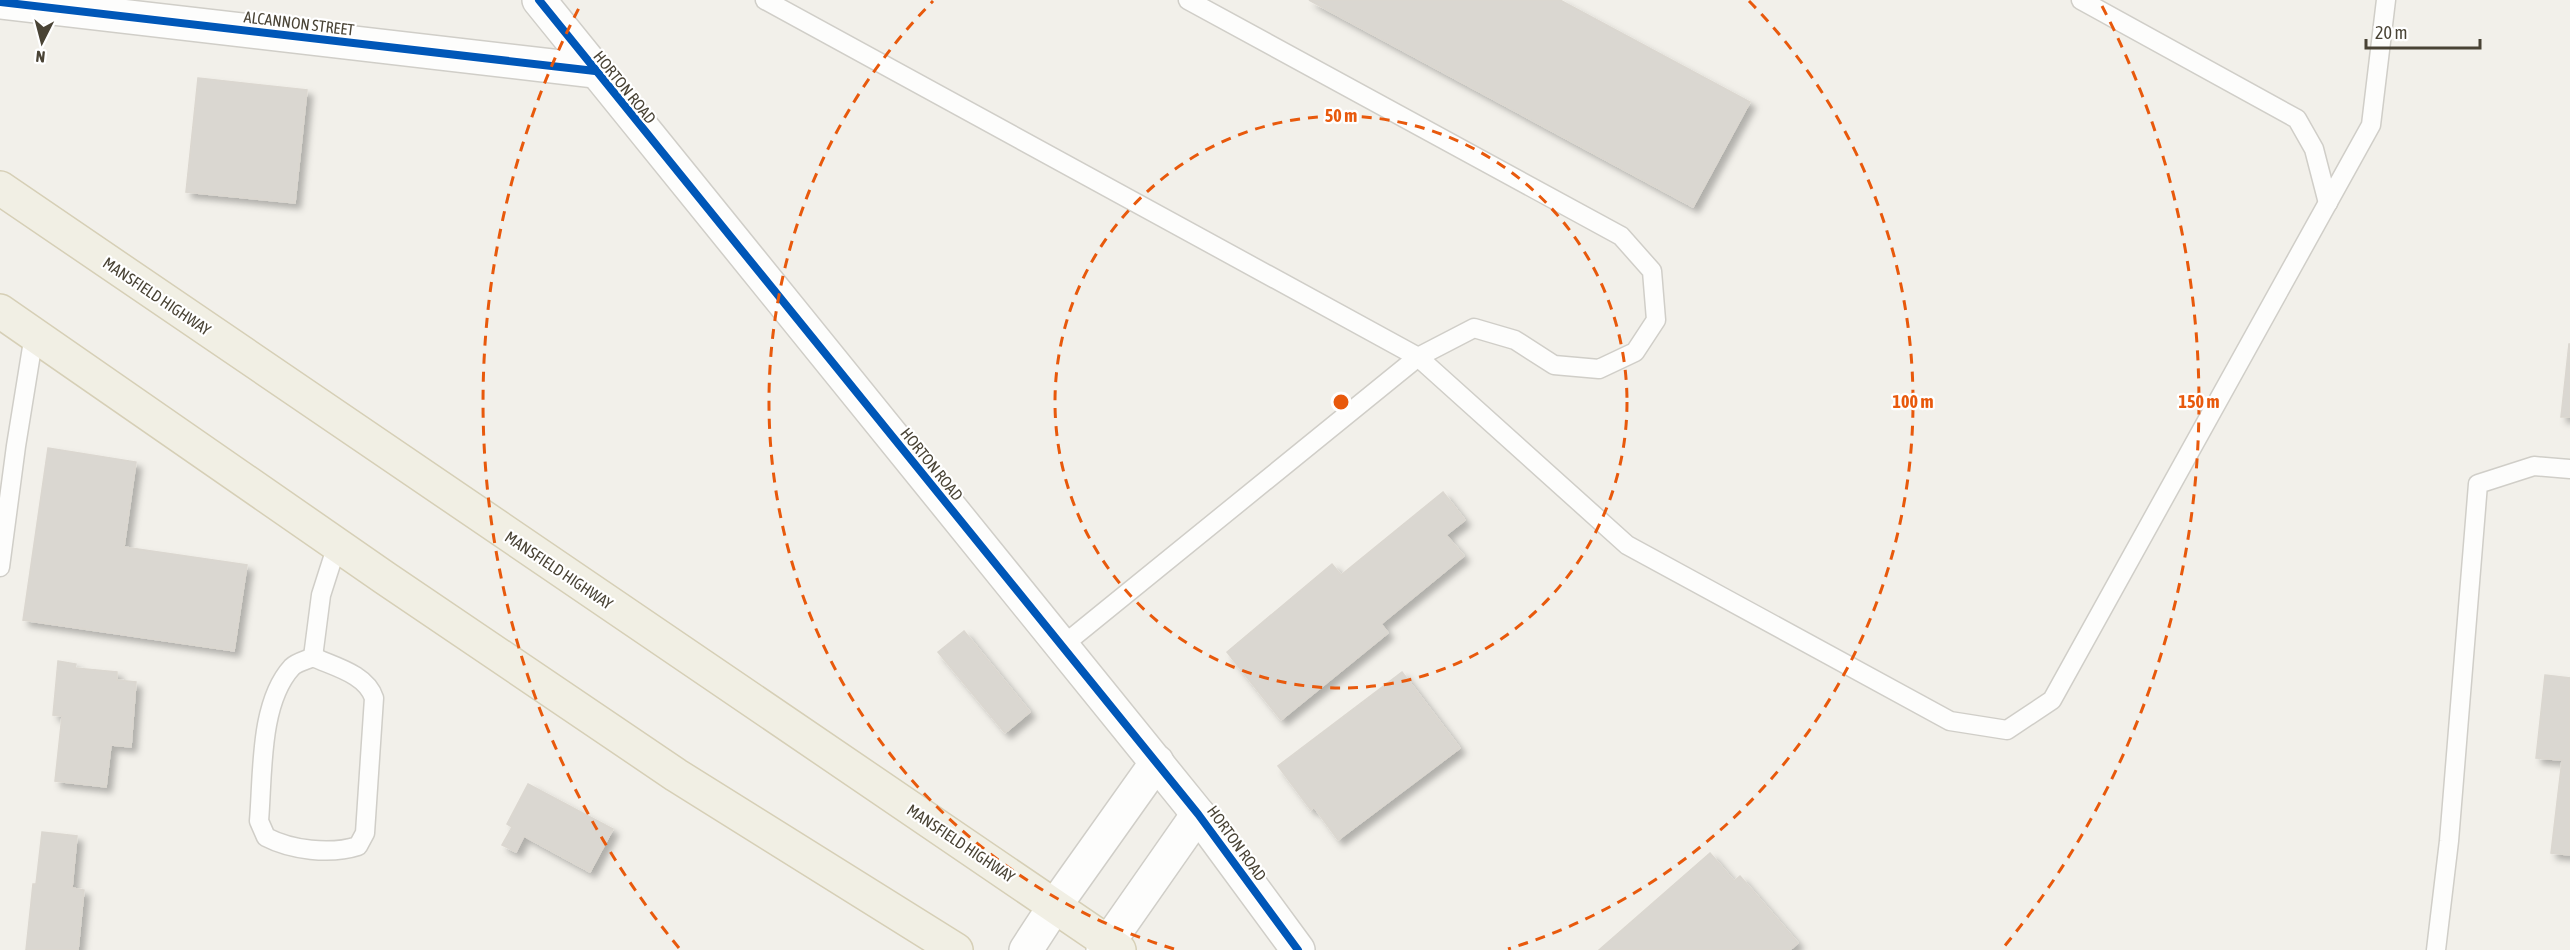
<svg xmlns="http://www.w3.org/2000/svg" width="2570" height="950" font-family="'Asap Condensed',sans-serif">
<defs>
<filter id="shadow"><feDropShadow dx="5.5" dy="5.5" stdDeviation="3" flood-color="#0004"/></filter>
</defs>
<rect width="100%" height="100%" fill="#f2f0ea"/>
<g fill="#dad7d1" stroke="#dbd7d0" stroke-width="1.5" filter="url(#shadow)">
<path d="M1309 0H1560L1750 102 1693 207Z"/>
<path d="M198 78 307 90 295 203 186 192Z"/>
<path d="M2569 344H2570V417H2561Z"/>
<path d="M48 448 136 462 124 547 247 565 234 651 23 620Z"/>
<path d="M1443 492 1465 520 1446 535 1464 556 1381 624 1388 633 1281 720 1227 652 1332 564 1341 575Z"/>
<path d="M964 631 1030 712 1005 733 938 652Z"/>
<path d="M58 661 76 664 75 668 117 672V680L136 682 131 747 111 745 106 787 55 781 62 716 53 715Z"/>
<path d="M1402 672 1460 748 1338 840 1314 807 1311 810 1278 766Z"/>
<path d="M2545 675 2570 678V855L2551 853 2562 760 2536 758Z"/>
<path d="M528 784 613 829 590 872 524 836 516 852 502 845 512 827 507 824Z"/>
<path d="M42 832 77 836 72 888 84 890 78 950H26L33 884H36Z"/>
<path d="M1710 853 1734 881 1740 876 1798 943 1790 950H1599Z"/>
</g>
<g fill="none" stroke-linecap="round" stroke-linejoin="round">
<defs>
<g id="service">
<path d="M765 0 1418 357 1062 646"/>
<path d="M1188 0 1621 236 1652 271 1656 320 1635 352 1599 369 1554 365 1515 340 1474 328 1418 357 1627 545 1950 721 2007 730 2052 700 2371 125 2386 0"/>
<path d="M2081 0 2297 119 2314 149 2328 203"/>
<path d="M0 567 16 446 34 335"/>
<path d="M313 657C335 667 366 674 374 698L365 833 358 846C330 855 291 850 266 837L259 821C263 774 259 703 292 667 297 662 307 660 313 657Z"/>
<path d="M313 657 321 595 337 545"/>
<path d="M2436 950 2449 841 2478 484 2534 466 2570 469"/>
</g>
<g id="minor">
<path d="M0 2 595 71"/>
<path d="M1026 950 1054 907 1157 762"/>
<path d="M1103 950 1198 814"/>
</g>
<path id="tertiary" d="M539 0 1198 814 1298 950"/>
<g id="primary">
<path d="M0 188 1119 950"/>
<path d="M0 311 385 578 676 775 956 950"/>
</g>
</defs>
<use href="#service" stroke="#d0cec8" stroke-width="21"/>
<use href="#minor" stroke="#d0cec8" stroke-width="36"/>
<use href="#tertiary" stroke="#d0cec8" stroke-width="36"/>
<use href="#primary" stroke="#d6cfb6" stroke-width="36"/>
<use href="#service" stroke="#fdfdfc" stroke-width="18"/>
<use href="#minor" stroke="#fdfdfc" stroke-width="33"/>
<use href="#tertiary" stroke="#fdfdfc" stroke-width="33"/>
<use href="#primary" stroke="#f1efe4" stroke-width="33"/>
<defs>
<g id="cycleway">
<path d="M539 0 1198 814 1298 950"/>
<path d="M0 2 595 71"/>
</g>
</defs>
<use href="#cycleway" stroke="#fff" stroke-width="11"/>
<use href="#cycleway" stroke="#0057b8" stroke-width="8"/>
</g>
<g fill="none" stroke="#e8590c" stroke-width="3" stroke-dasharray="10 8">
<circle cx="1341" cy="402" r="286"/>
<path d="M1174 949A572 572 0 0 1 933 1M1749 1A572 572 0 0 1 1508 949"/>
<path d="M679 948A858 858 0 0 1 580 6M2102 6A858 858 0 0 1 2003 948"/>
</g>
<g text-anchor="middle" stroke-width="4.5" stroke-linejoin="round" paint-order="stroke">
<g font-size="16" fill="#494335" stroke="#fff">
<text transform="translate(299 23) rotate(7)" y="6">ALCANNON STREET</text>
<text transform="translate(625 87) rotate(51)" y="6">HORTON ROAD</text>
<text transform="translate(157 296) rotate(34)" y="6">MANSFIELD HIGHWAY</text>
<text transform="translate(932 464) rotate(51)" y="6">HORTON ROAD</text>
<text transform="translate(559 570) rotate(34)" y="6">MANSFIELD HIGHWAY</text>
<text transform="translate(961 843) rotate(34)" y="6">MANSFIELD HIGHWAY</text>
<text transform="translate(1237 843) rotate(54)" y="6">HORTON ROAD</text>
</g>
</g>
<circle cx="1341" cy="402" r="9" fill="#e8590c" stroke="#fff" stroke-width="3"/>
<g font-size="18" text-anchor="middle" font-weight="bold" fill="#e8590c" stroke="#fff" stroke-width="4.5" stroke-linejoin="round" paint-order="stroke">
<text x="1341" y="122">50 m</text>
<text x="1913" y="408">100 m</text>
<text x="2199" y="408">150 m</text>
</g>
<g transform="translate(42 42) rotate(186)" stroke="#ffffff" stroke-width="4.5" paint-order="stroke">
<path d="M0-4.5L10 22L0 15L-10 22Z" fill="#494335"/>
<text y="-9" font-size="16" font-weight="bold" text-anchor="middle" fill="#494335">N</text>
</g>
<path d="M2366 39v9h114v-9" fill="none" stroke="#494335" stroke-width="3"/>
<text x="2375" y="39" font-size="18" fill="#494335" stroke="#ffffff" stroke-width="4.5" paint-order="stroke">20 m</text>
</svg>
